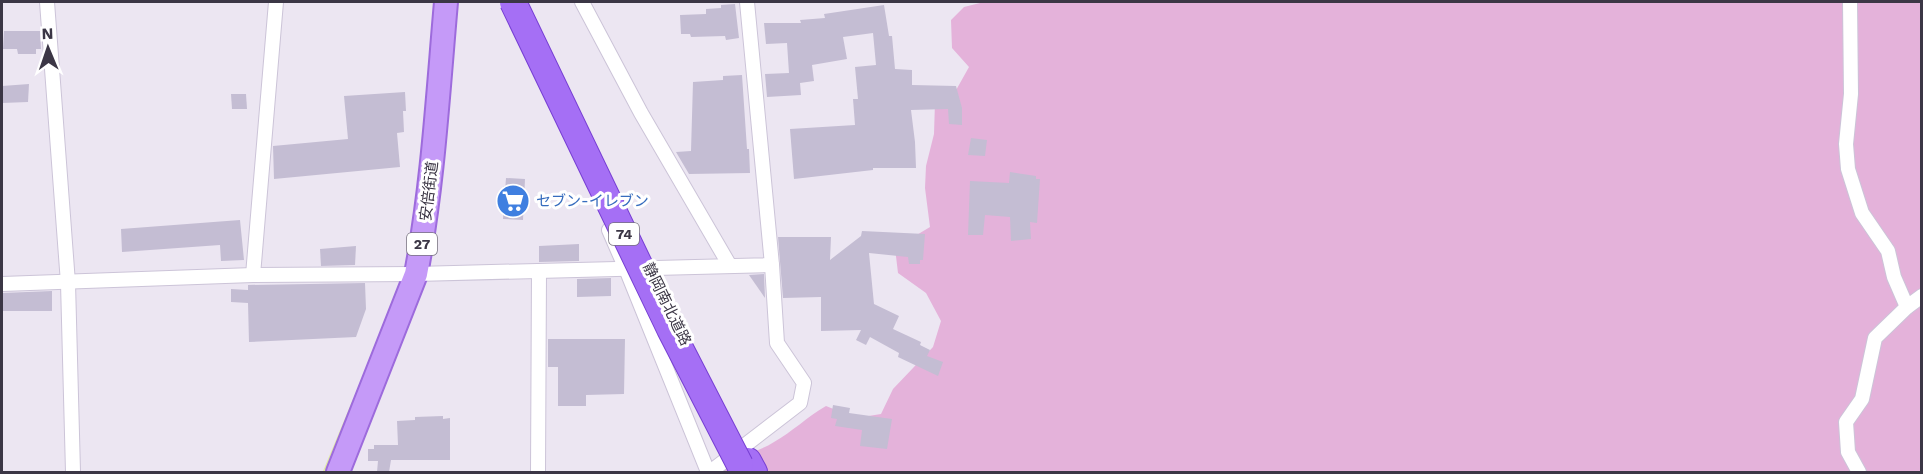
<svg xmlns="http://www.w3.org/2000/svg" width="1923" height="474" font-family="'Work Sans','Noto Sans JP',sans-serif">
<rect width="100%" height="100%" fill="#ece6f2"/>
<path fill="#e4b2da" d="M984 2H1921V472H720C734 456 757 453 774 442 792 432 807 417 826 406L856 418 881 414 893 389 933 347 941 321 926 293 898 273 895 248 930 227 925 188 926 166 934 134 935 102 955 92 969 67 952 48 951 20 964 7Z"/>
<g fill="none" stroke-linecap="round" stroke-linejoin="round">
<path stroke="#e1eba6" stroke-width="4.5" d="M325 472 355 400"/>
</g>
<g fill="#c4bdd3">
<path d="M735 4 739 38 726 40 725 36 691 37 690 34H681L680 15 706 14V9L721 8V5Z"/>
<path d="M884 5 889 36H892L895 69 912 70V85L956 86 962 108V125L949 124 948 109 911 110 915 142 916 168H873V170L794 179 790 129 855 125 853 99H858L855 67 876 65 873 33 843 37 847 59 812 65 814 81 800 83 801 95 767 97 765 74 789 73 787 43 766 44 764 23H801L800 20 825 18 824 14Z"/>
<path d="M4 31H40L41 49H36V54H18L17 49H3Z"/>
<path d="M742 75 747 149H749L750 173 689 174 676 152 691 151 693 82 723 80V76Z"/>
<path d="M29 84 28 102 2 103V86Z"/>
<path d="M405 92 406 111H403L404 132 397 133 400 167 274 179 273 146 348 139 344 96Z"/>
<path d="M231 94H246L247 109H232Z"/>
<path d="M971 138 987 140 985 156 968 155Z"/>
<path d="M1010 172 1036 176V179H1040L1037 223 1030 222 1031 239 1011 241 1010 217 985 215 983 235H968L970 181 1009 183Z"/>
<path d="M506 178 525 179 523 220 503 219Z"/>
<path d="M240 220 244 260 221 261 220 245 122 252 121 229Z"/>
<path d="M862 231 925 234 923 260H920V264H909L908 257 869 253 874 304 899 316 893 329 921 342 920 345 930 350 927 356 943 362 938 376 898 357 899 353 870 337 866 345 856 340 861 330 821 331V297L783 298 778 237H831L830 260 861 236Z"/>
<path d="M579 244V261L539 262V246Z"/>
<path d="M356 246 355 265 321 266 320 249Z"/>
<path d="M764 274 765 298 749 275Z"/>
<path d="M611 278V296L577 297V279Z"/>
<path d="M365 283 366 309 356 337 249 342 248 303 231 302V289L248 290V285Z"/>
<path d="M52 291V311H2V293Z"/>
<path d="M548 339H625L624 394 586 395V406H558V367H548Z"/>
<path d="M833 405 850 408 849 413 892 419 887 449 860 446 862 430 835 426 837 419 831 418Z"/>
<path d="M443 416V419L450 418V460H391L389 472H377L378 461H368V449H374V445H398L397 421 415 420V417Z"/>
</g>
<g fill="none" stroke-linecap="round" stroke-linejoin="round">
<defs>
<g id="street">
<path d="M47 2 68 283 73 472"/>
<path d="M582 2 641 113 730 266"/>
<path d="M1850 2 1851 94 1846 144 1848 169 1862 213 1888 251 1894 277 1907 307"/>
<path d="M609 230 626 269 708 472"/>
<path d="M253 275 276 2"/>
<path d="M2 284 253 275 416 274 772 265 747 2"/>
<path d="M538 472 539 272"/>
<path d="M710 472 800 403 804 383 777 343 772 265"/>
<path d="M1859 472 1848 452 1846 422 1862 399 1875 338 1907 307 1922 296"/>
</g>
<path id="primary" d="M338 472 416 274C433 184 438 93 446 2"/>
<path id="highway" d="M748 461 754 472"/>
</defs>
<use href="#street" stroke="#ccc4d8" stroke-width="16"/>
<use href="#primary" stroke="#9d6bdc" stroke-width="26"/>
<use href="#highway" stroke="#773fd3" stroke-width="28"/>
<use href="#street" stroke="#fff" stroke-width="14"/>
<use href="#primary" stroke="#c59af8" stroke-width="22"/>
<use href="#highway" stroke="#a56ff5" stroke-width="26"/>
<defs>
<path id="highway-bridge" d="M513 2 670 329 740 465"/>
</defs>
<use href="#highway-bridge" stroke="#773fd3" stroke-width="28" stroke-linecap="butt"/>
<use href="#highway-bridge" stroke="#a56ff5" stroke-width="26"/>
</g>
<defs>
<symbol id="supermarket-disc" viewBox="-11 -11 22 22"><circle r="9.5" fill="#3f7fe0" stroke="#fff"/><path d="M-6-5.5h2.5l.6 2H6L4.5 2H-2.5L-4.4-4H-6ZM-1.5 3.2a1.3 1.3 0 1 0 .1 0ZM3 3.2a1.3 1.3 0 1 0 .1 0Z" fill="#fff"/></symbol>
</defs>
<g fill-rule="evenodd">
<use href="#supermarket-disc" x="494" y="182" width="38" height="38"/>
</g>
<g text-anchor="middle" stroke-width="6" stroke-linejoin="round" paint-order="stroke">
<g fill="#fff" stroke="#76727d" stroke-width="1.5">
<rect x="609" y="223" width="30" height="22" rx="4.5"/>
<rect x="407" y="233" width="30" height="22" rx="4.5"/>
</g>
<g font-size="14" font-weight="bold" fill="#3b3645">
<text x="624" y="239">74</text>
<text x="422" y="249">27</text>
</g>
<g font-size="15" fill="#3b3645" stroke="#fff">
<text transform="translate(429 191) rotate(-83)" y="5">安倍街道</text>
<text transform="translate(667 304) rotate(64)" y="5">静岡南北道路</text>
</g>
<g font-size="15" fill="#366cbe" stroke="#fff" text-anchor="start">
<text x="536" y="206">セブン-イレブン</text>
</g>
</g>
<rect width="1923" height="474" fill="none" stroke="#3b3645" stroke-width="6"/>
<g transform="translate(48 48) rotate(358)" stroke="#ffffff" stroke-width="4.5" paint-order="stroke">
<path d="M0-4.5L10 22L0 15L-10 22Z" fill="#3b3645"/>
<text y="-9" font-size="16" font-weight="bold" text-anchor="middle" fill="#3b3645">N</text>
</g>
</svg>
